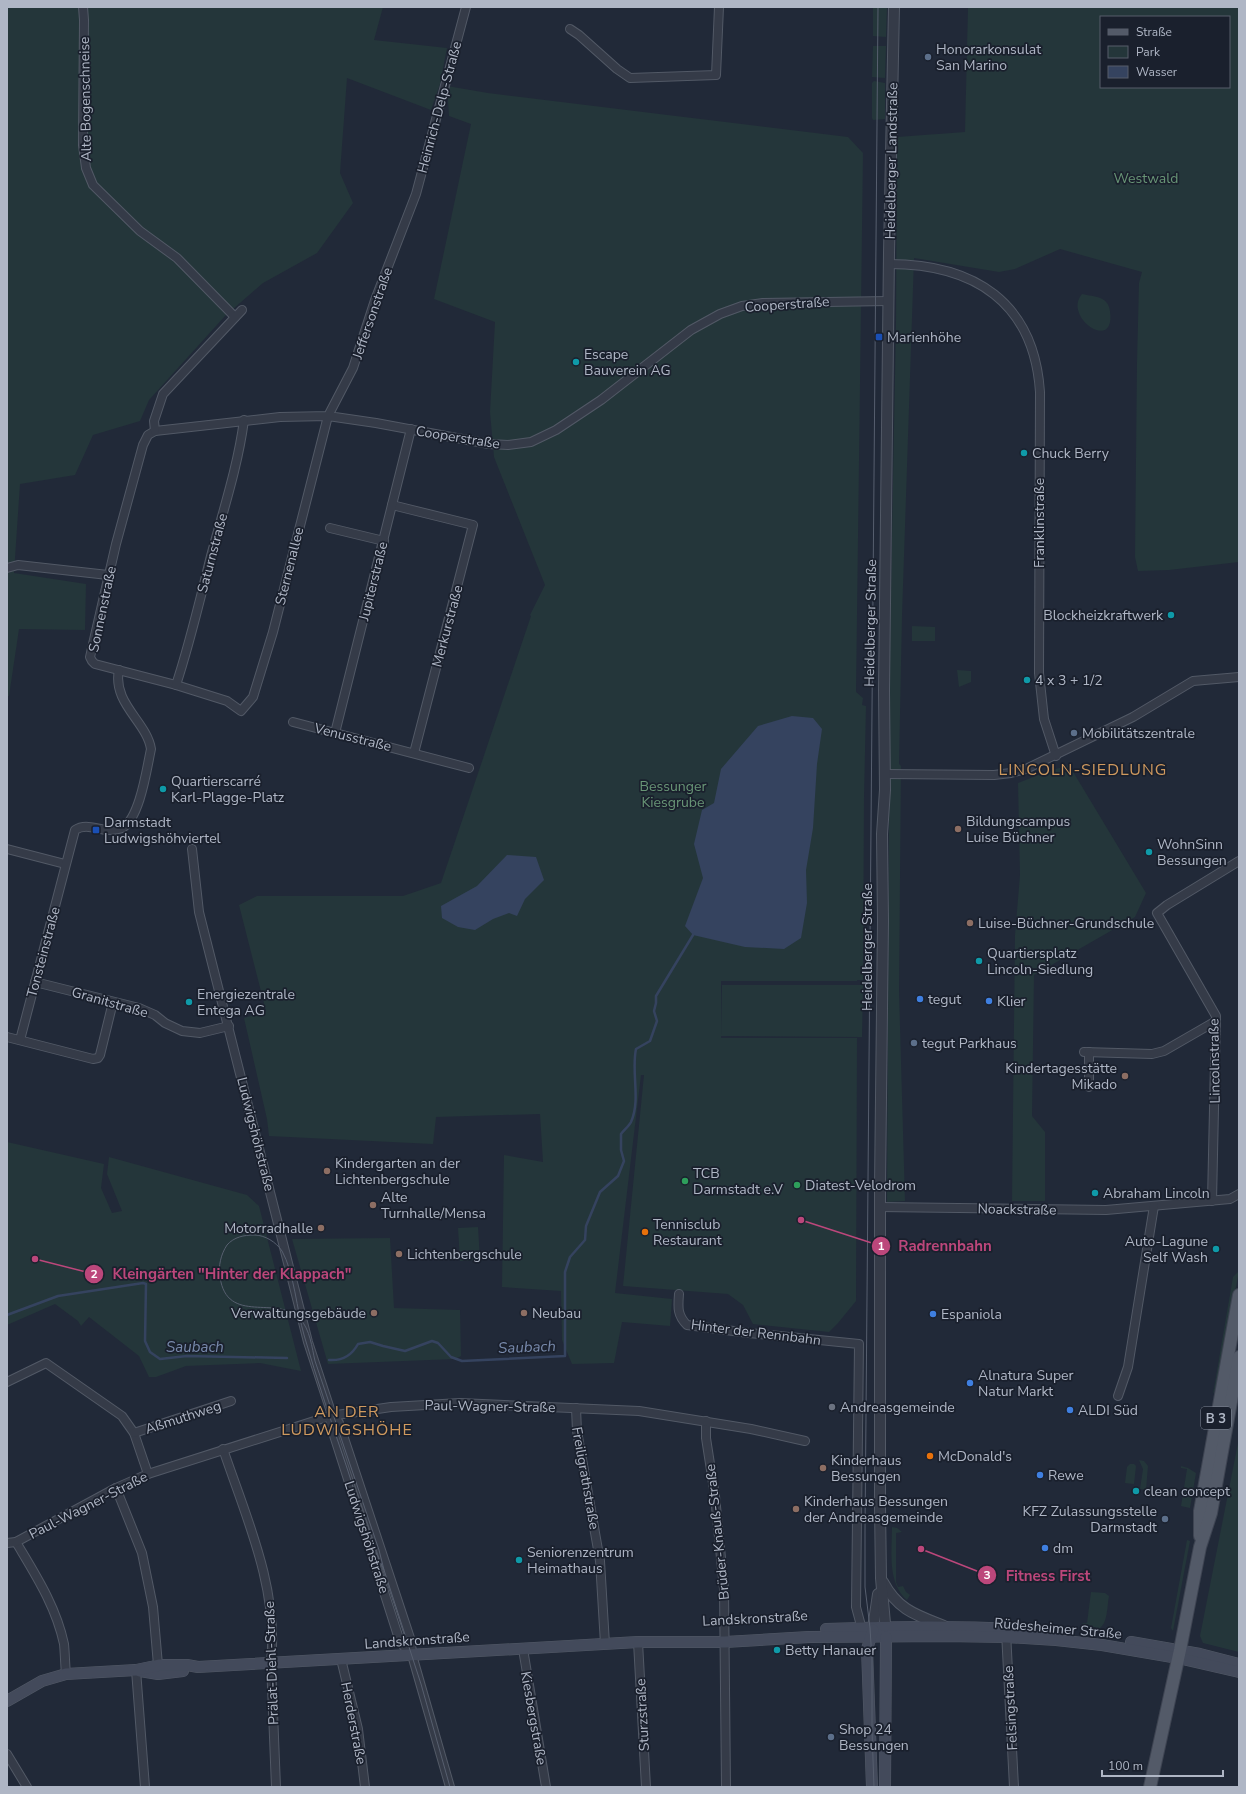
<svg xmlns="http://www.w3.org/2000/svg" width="1246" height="1794" font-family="'Nunito Sans',sans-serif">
<rect width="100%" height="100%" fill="#212938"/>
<g fill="#24363a" fill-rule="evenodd">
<path d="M7 7H383L374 40 447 48 440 84 431 110 347 78 340 173 353 203 317 253 263 283 225 316 149 400 140 421 93 435 75 475 20 484 14 573 86 584 85 630 19 629 9 696H7Z"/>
<path d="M873 7H887L886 37 873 36Z"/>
<path d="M968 7H1239V562L1169 570 1138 571 1135 557 1137 362 1139 283 1142 272 1060 249 1015 269 999 272 914 258 902 616 899 764 901 766 899 991 905 1201 887 1202 890 645 896 322 897 137 965 132ZM1101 17H1229V87H1101Z"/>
<path d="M873 46H886L885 78 872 77Z"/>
<path d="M874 81 885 83V119L873 120 872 118V83Z"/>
<path d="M447 86 488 93 848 137 863 153 856 692 863 698 862 705 866 706 864 797 863 980H857V981H721V1038H857L856 1301 838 1323 829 1332 753 1324 743 1305 728 1294 623 1286 644 1075H641L615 1293 672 1299 670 1326 622 1322 614 1363 572 1364 562 1340 561 1291 502 1287 504 1155 543 1162 540 1114 436 1117 433 1144 269 1136 267 1119 244 1018 266 1011 239 905 257 896H403L441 883 531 616 530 615 545 585 494 457 490 412 495 322 434 299 471 124 449 116Z"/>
<path d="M1082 294C1095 297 1108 296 1110 311 1116 354 1062 317 1082 294Z"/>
<path d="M912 626 935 627V641H912Z"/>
<path d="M957 670 971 671V682L959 687Z"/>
<path d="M1069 765 1146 893 1135 917 1034 975 1032 1116 1045 1132V1201H1012L1015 935 1020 875 1018 783 1046 772Z"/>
<path d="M722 985H863L862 1037 721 1036Z"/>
<path d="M7 1142 104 1164 101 1188 112 1213 122 1211 107 1174 109 1157 247 1195 259 1206 301 1371 260 1363 186 1366 156 1377H149L139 1356 89 1317 81 1326 78 1321 55 1304 7 1325Z"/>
<path d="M478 1227 480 1260 460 1261 458 1228Z"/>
<path d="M390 1238 394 1308 460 1310 461 1356 455 1359 328 1364 292 1239Z"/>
<path d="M1239 1271 1217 1386 1213 1394 1233 1277Z"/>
<path d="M1239 1438V1652L1203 1643 1200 1636Z"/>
<path d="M1139 1460 1144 1461 1148 1466 1146 1490 1140 1489 1143 1469Z"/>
<path d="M1130 1464H1134L1136 1466 1134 1484 1125 1483 1127 1467Z"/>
<path d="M1181 1466 1188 1468 1196 1473 1190 1508 1181 1506 1187 1469 1181 1468Z"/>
<path d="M892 1527 897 1528 902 1532 896 1533V1582L898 1587 903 1586 906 1592 910 1595 907 1600C887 1583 892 1551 892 1527Z"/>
<path d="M1187 1540 1190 1541 1173 1631 1171 1628Z"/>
<path d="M1091 1592 1105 1593 1109 1596C1107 1606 1108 1622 1100 1628L1085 1626 1082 1623H1087Z"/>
</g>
<g fill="#35435f">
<path d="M792 716 813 718 822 729 817 764 813 828 806 870 807 903 801 938 784 949 745 947 693 935 685 926 703 878 694 844 702 810 714 803 721 769 758 726Z"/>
<path d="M507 855 536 857 544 880 525 899 517 916 509 913 493 919 475 930 458 927 442 918 441 906 477 886Z"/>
</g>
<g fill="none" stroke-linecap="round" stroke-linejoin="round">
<g stroke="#35435f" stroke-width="2.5">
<path d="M7 1315 58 1296 143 1283 146 1284 145 1341 150 1352 160 1359 187 1356 287 1358"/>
<path d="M329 1360C342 1361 352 1355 358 1344L370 1342 383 1346 405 1351 432 1341 438 1343 451 1357 462 1361 565 1356V1272L570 1257 585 1240 586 1226 600 1192 618 1176 624 1161 621 1150V1134C624 1130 629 1126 631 1122 641 1100 631 1072 636 1049L650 1041 657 1021 654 1011 656 1003V996L693 935"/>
</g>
<defs>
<g id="minor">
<path d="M83 7 84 20 83 145 86 168 93 185 140 231 177 258 235 317"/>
<path d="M466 7 416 194 375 300 353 368 328 416 273 632 253 697 241 711 227 701 176 685 95 664 92 661 90 657 116 544 143 445 148 435 155 431 280 417 328 416 376 423 489 444 508 445 531 442 556 430 601 400 691 330 720 314 742 306 763 303 889 301"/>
<path d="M570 29 579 35 617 69 630 78 716 75 719 7"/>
<path d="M889 264C974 264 1034 302 1040 392L1039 673 1044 719 1056 756"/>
<path d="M155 431 154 421 163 394 242 310"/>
<path d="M392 505 473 525 414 753"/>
<path d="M330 528 384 541"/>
<path d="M7 568 18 565 108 575"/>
<path d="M176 685C190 643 200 599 211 556 223 511 238 466 244 420"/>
<path d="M293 722 469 768"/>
<path d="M335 733 411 429"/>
<path d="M885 774 994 775 1011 773 1026 769 1133 717 1193 681 1239 677"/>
<path d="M7 849 65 864"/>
<path d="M192 849 199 912 308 1342 332 1415"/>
<path d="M35 982 139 1008 155 1015 165 1023 182 1031 200 1033 229 1026"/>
<path d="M7 1037 93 1059 98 1058 100 1055 113 1002"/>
<path d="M20 1040 75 830C85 823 96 829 107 830 112 830 118 830 122 828 140 819 147 767 151 749 147 722 112 703 119 670"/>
<path d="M1084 1052 1152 1054 1164 1051 1216 1021"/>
<path d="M1089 1052V1087"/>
<path d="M1212 1201 1216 1016 1157 913 1167 905 1239 861"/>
<path d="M879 1207 1106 1210 1230 1199 1239 1194"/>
<path d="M679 1294C678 1307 677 1315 687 1325L749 1333 859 1344 856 1607 863 1633"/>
<path d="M7 1382 46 1363 122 1416 134 1433 148 1474"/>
<path d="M1118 1396 1128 1367 1154 1206"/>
<path d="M576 1408 577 1431 600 1561 605 1644"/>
<path d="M334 1415 339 1423 411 1641 412 1655 450 1787"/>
<path d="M330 1416 331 1426 400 1642 412 1655"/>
<path d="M706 1421V1438L715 1496 724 1589 726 1787"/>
<path d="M134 1433 231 1401"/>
<path d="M223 1449C246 1517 279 1589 271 1662L276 1787"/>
<path d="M116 1488 142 1553 153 1607 158 1665"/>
<path d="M16 1542C35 1574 56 1606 64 1644 65 1654 65 1664 66 1674"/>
<path d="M7 1543 16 1542 116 1488 148 1474 330 1416 391 1407 460 1403 639 1411 751 1429 805 1441"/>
<path d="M1006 1632 1014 1787"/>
<path d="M638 1642 646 1787"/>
<path d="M523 1649 546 1787"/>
<path d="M341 1659 358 1729 365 1787"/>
<path d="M136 1670 145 1787"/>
<path d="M7 1754 27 1787"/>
</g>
<g id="tertiary">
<path d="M883 1582C898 1610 916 1615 944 1626"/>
<path d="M873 1628 878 1594"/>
<path d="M886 1635 881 1578 880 1507V1186L883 921 882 834 885 790 884 691 889 253 894 7"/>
</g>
<g id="secondary">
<path d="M826 1629C903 1626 980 1625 1056 1632"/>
<path d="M1131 1642 1200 1654 1239 1664"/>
<path d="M140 1671 158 1674 183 1671"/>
<path d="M7 1701 42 1681 66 1674 136 1670 160 1665H187L198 1667 638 1642H725L809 1637 945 1636 1006 1637 1056 1640 1102 1645 1178 1658 1239 1672"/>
<path d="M872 1787 867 1649 873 1630"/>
<path d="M885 1787 886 1637"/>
</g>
<g id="primary">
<path d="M1200 1536V1511L1239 1295"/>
<path d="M1150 1787 1180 1650 1200 1547 1211 1513 1239 1357"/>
</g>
</defs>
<use href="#minor" stroke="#525966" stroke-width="10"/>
<use href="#tertiary" stroke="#525966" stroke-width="12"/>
<use href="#secondary" stroke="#525966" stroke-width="12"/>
<use href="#primary" stroke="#3e4452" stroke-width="14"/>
<use href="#minor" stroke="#353b48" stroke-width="8"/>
<use href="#tertiary" stroke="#353b48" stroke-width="10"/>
<use href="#secondary" stroke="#434a5b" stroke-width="11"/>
<use href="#primary" stroke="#535a68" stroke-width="12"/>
<g stroke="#575f6f" stroke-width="1">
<path d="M384 1570C368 1537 358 1502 347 1468 332 1424 317 1380 304 1335 297 1311 294 1272 282 1251 276 1242 265 1235 254 1235 244 1235 234 1237 227 1245 221 1254 218 1266 220 1277 227 1326 278 1294 300 1319 310 1329 312 1348 315 1361L379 1550 384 1570 421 1684 450 1787"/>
<path d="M874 1787 872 1731V1660L870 1628 865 1587V1532L878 7"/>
</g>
</g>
<g fill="#5c6f8a" stroke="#1a202d" stroke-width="1.5">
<circle cx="928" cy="57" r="4"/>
<circle cx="1074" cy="733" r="4"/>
<circle cx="914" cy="1043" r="4"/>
<circle cx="1165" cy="1519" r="4"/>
<circle cx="831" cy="1737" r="4"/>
</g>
<g fill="#1a4fb4" stroke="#1a202d" stroke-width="1.5">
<rect x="875" y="333" width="8" height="8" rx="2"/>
<rect x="92" y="826" width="8" height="8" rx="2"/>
</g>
<g fill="#0f9aa8" stroke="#1a202d" stroke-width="1.5">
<circle cx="576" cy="362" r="4"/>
<circle cx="1024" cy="453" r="4"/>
<circle cx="1171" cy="615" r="4"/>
<circle cx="1027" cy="680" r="4"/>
<circle cx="163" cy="789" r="4"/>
<circle cx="1149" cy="852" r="4"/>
<circle cx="979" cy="961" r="4"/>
<circle cx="189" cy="1002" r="4"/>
<circle cx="1095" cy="1193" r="4"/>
<circle cx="1216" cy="1249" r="4"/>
<circle cx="1136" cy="1491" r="4"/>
<circle cx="519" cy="1560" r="4"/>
<circle cx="777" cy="1650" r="4"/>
</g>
<g fill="#8d6e63" stroke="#1a202d" stroke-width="1.5">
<circle cx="958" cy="829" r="4"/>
<circle cx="970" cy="923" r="4"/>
<circle cx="1125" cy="1076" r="4"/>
<circle cx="327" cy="1171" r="4"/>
<circle cx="373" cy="1205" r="4"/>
<circle cx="321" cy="1228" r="4"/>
<circle cx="399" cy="1254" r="4"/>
<circle cx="374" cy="1313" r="4"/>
<circle cx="524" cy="1313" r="4"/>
<circle cx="823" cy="1468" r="4"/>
<circle cx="796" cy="1509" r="4"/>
</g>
<g fill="#3f7fe0" stroke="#1a202d" stroke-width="1.5">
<circle cx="920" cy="999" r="4"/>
<circle cx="989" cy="1001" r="4"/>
<circle cx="933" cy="1314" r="4"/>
<circle cx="970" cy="1383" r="4"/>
<circle cx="1070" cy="1410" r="4"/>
<circle cx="1040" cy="1475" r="4"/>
<circle cx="1045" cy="1548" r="4"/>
</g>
<g fill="#2e9e5b" stroke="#1a202d" stroke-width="1.5">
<circle cx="685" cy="1181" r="4"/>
<circle cx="797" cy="1185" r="4"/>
</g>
<g fill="#e8710a" stroke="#1a202d" stroke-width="1.5">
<circle cx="645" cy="1232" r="4"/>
<circle cx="930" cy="1456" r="4"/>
</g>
<circle fill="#6b7280" stroke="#1a202d" stroke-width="1.5" cx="832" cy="1407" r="4"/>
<g text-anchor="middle" stroke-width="3.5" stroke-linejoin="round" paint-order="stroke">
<rect fill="#1a202d" stroke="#828997" stroke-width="1" x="1201" y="1407" width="30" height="22" rx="3"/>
<g font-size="13" font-weight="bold" fill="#afb6c5">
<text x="1216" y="1423">B 3</text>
</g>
<g font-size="14" fill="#afb6c5" stroke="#1a202d" text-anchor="start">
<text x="936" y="54">Honorarkonsulat<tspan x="936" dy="16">San Marino</tspan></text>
<text x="887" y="342">Marienhöhe</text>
<text x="584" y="359">Escape<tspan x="584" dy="16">Bauverein AG</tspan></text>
<text x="1032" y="458">Chuck Berry</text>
<text x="1163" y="620" text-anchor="end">Blockheizkraftwerk</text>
<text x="1035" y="685">4 x 3 + 1/2</text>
<text x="1082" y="738">Mobilitätszentrale</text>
<text x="171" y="786">Quartierscarré<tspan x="171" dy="16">Karl-Plagge-Platz</tspan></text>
<text x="966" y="826">Bildungscampus<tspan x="966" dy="16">Luise Büchner</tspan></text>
<text x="104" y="827">Darmstadt<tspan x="104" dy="16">Ludwigshöhviertel</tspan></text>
<text x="1157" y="849">WohnSinn<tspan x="1157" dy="16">Bessungen</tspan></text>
<text x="978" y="928">Luise-Büchner-Grundschule</text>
<text x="987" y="958">Quartiersplatz<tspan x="987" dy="16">Lincoln-Siedlung</tspan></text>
<text x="197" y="999">Energiezentrale<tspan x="197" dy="16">Entega AG</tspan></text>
<text x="928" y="1004">tegut</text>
<text x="997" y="1006">Klier</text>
<text x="922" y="1048">tegut Parkhaus</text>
<text x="1117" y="1073" text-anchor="end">Kindertagesstätte<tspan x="1117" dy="16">Mikado</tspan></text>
<text x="335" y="1168">Kindergarten an der<tspan x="335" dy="16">Lichtenbergschule</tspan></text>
<text x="693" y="1178">TCB<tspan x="693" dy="16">Darmstadt e.V</tspan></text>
<text x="805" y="1190">Diatest-Velodrom</text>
<text x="1103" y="1198">Abraham Lincoln</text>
<text x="381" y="1202">Alte<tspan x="381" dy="16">Turnhalle/Mensa</tspan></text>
<text x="653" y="1229">Tennisclub<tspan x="653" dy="16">Restaurant</tspan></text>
<text x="313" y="1233" text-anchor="end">Motorradhalle</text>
<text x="1208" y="1246" text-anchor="end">Auto-Lagune<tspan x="1208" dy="16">Self Wash</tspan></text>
<text x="407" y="1259">Lichtenbergschule</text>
<text x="366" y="1318" text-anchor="end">Verwaltungsgebäude</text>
<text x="532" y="1318">Neubau</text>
<text x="941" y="1319">Espaniola</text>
<text x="978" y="1380">Alnatura Super<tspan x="978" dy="16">Natur Markt</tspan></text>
<text x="840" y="1412">Andreasgemeinde</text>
<text x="1078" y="1415">ALDI Süd</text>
<text x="938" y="1461">McDonald's</text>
<text x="831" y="1465">Kinderhaus<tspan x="831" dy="16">Bessungen</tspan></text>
<text x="1048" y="1480">Rewe</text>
<text x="1144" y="1496">clean concept</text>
<text x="804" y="1506">Kinderhaus Bessungen<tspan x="804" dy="16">der Andreasgemeinde</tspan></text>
<text x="1157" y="1516" text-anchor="end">KFZ Zulassungsstelle<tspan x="1157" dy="16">Darmstadt</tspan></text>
<text x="1053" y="1553">dm</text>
<text x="527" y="1557">Seniorenzentrum<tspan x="527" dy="16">Heimathaus</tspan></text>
<text x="785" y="1655">Betty Hanauer</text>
<text x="839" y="1734">Shop 24<tspan x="839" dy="16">Bessungen</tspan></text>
</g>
<g font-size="14" fill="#afb6c5" stroke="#1a202d">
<text transform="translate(85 99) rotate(-91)" y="5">Alte Bogenschneise</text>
<text transform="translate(439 107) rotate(-75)" y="5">Heinrich-Delp-Straße</text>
<text transform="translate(891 161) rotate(-89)" y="5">Heidelberger Landstraße</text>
<text transform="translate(787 304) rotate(-4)" y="5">Cooperstraße</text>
<text transform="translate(372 313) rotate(-71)" y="5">Jeffersonstraße</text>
<text transform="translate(458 437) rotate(9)" y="5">Cooperstraße</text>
<text transform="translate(1039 523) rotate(-90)" y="5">Franklinstraße</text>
<text transform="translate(212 553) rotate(-75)" y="5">Saturnstraße</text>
<text transform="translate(289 566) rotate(-76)" y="5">Sternenallee</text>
<text transform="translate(373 581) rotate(-76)" y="5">Jupiterstraße</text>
<text transform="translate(102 609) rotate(-78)" y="5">Sonnenstraße</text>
<text transform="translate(870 623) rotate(-89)" y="5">Heidelberger Straße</text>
<text transform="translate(447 626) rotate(-75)" y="5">Merkurstraße</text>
<text transform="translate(353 737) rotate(14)" y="5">Venusstraße</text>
<text transform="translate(867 947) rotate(-90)" y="5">Heidelberger Straße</text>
<text transform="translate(43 952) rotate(-75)" y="5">Tonsteinstraße</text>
<text transform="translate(110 1002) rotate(16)" y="5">Granitstraße</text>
<text transform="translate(1214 1061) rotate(-91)" y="5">Lincolnstraße</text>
<text transform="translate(256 1134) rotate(76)" y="5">Ludwigshöhstraße</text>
<text transform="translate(1017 1209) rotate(1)" y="5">Noackstraße</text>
<text transform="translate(756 1332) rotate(7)" y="5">Hinter der Rennbahn</text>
<text transform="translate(490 1406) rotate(1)" y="5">Paul-Wagner-Straße</text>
<text transform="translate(183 1417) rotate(-18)" y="5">Aßmuthweg</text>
<text transform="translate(586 1478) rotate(80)" y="5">Freiligrathstraße</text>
<text transform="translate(88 1505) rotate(-27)" y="5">Paul-Wagner-Straße</text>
<text transform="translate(717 1532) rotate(-96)" y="5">Brüder-Knauß-Straße</text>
<text transform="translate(367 1537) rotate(72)" y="5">Ludwigshöhstraße</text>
<text transform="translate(755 1618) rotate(-3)" y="5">Landskronstraße</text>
<text transform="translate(1058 1628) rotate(5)" y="5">Rüdesheimer Straße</text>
<text transform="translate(417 1640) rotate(-4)" y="5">Landskronstraße</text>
<text transform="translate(271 1663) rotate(-92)" y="5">Prälat-Diehl-Straße</text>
<text transform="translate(1010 1708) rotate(-93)" y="5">Felsingstraße</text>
<text transform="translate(642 1715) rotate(-93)" y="5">Sturzstraße</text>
<text transform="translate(534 1718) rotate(80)" y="5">Kiesbergstraße</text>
<text transform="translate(354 1723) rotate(79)" y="5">Herderstraße</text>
</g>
<g font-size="14" fill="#689576" stroke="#1a202d">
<text x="1146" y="183">Westwald</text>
<text x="673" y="791">Bessunger<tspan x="673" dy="16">Kiesgrube</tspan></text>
</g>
<g font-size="15" font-style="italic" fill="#788aac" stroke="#1a202d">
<text x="195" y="1352">Saubach</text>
<text transform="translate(527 1347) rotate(-2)" y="5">Saubach</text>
</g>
<g font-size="16" letter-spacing="1" fill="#d09a5f" stroke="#1a202d">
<text x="1083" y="775">LINCOLN-SIEDLUNG</text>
<text x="347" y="1417">AN DER<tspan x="347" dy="18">LUDWIGSHÖHE</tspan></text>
</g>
</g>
<path fill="none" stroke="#bc477b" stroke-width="1.5" d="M801 1220L881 1246M35 1259L94 1274M921 1549L987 1575"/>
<g fill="#bc477b" stroke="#1a202d" stroke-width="1.5">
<circle cx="801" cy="1220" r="4"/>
<circle cx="35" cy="1259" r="4"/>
<circle cx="921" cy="1549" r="4"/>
<circle cx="881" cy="1246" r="10"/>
<circle cx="94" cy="1274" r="10"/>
<circle cx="987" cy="1575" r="10"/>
</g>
<g font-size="12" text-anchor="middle" font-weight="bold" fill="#fff">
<text x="881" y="1250">1</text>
<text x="94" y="1278">2</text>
<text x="987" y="1579">3</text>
</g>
<g font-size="15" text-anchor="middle" font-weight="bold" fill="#bc477b" stroke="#1a202d" stroke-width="3.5" stroke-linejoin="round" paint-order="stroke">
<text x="945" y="1251">Radrennbahn</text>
<text x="232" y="1279">Kleingärten "Hinter der Klappach"</text>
<text x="1048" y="1581">Fitness First</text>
</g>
<rect width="1246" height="1794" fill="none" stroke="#afb6c5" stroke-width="16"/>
<rect x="1100" y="16" width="130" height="72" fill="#1a202d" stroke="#565c6a"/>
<rect x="1108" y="29" width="20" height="6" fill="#535a68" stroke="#565c6a"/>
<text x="1136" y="36" font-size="12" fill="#afb6c5">Straße</text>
<rect x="1108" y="46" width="20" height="12" fill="#24363a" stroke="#565c6a"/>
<text x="1136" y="56" font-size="12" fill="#afb6c5">Park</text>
<rect x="1108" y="66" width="20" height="12" fill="#35435f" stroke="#565c6a"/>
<text x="1136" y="76" font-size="12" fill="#afb6c5">Wasser</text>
<path d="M1102 1770v6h121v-6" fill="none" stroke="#afb6c5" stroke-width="2"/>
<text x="1108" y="1770" font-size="12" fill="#afb6c5" stroke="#1a202d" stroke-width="3" paint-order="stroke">100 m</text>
</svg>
